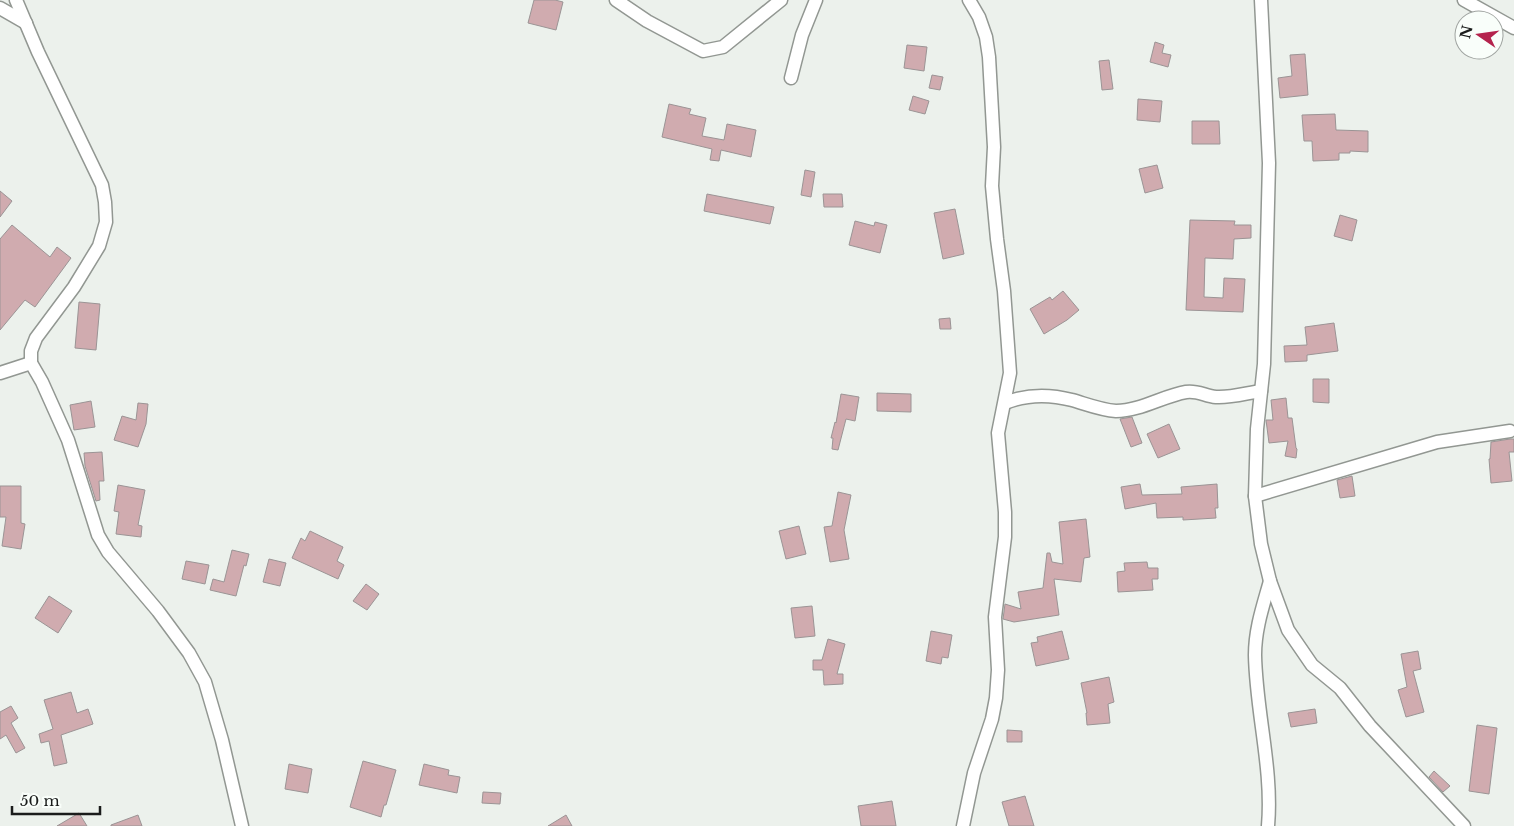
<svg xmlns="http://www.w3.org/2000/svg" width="1514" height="826" font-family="'Libre Baskerville',serif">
<rect width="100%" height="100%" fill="#ecf1ec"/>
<g fill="#d0abaf" stroke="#9b9495">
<path d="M534 0H555L563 2 556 30 528 23Z"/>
<path d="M1155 42 1164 45 1162 53 1171 55 1168 67 1150 62Z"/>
<path d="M907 45 927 47 924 71 904 68Z"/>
<path d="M1305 54 1308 95 1280 98 1278 78 1292 76 1290 55Z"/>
<path d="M1109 60 1113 89 1102 90 1099 61Z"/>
<path d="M932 75 943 77 940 90 929 88Z"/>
<path d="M913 96 929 101 925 114 909 110Z"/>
<path d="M1138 99 1162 101 1160 122 1137 120Z"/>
<path d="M669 104 691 109 689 114 706 118 702 136 724 140 727 124 756 130 751 157 721 150 719 161 710 160 712 149 662 137Z"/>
<path d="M1335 114 1336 130 1368 131V152L1350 151V153H1339V160L1313 161 1312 141H1304L1302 115Z"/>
<path d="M1192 121H1219L1220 144H1192Z"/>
<path d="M1157 165 1163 188 1145 193 1139 169Z"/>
<path d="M805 170 815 172 811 197 801 195Z"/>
<path d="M0 191 12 201 0 217Z"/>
<path d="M707 194 774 207 770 224 704 211Z"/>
<path d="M823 194H842L843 207H824Z"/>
<path d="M955 209 964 254 943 259 934 213Z"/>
<path d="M1340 215 1357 220 1352 241 1334 236Z"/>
<path d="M1190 220 1235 221 1234 225H1251V238L1234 239 1233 259 1205 258 1204 297 1223 298 1224 278 1245 279 1243 312 1186 310Z"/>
<path d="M855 221 874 226 875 222 887 225 880 253 849 245Z"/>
<path d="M12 225 50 257 57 247 71 258 35 307 25 300 0 330V239Z"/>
<path d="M1063 291 1079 310 1067 320 1044 334 1030 309 1050 297 1052 300Z"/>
<path d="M79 302 100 304 96 350 75 348Z"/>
<path d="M950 318 951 329H940L939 319Z"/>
<path d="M1334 323 1338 351 1307 355V361L1285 362 1284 346 1307 345 1305 327Z"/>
<path d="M1313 379H1329V403L1313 402Z"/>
<path d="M877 393 911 394V412L877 411Z"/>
<path d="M841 394 859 397 855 421 846 419 838 450 832 449 833 438H831L835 422 836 423Z"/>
<path d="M1286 398 1288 418H1292L1296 448 1297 449 1296 458 1285 456 1288 441 1269 443 1266 420H1273L1271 400Z"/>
<path d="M91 401 95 427 74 430 70 405Z"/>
<path d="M138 403 148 404 146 424 138 447 114 440 122 416 136 420Z"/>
<path d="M1132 417 1142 443 1131 447 1120 419Z"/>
<path d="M1169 424 1180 449 1158 458 1147 434Z"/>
<path d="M1510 439H1514V452H1509L1512 481 1491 483 1489 459H1490L1491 442Z"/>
<path d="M102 452 104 481H99L100 500 96 501 85 466 84 453Z"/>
<path d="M1352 476 1355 496 1340 498 1337 480Z"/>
<path d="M1140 484 1142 495 1182 494 1181 487 1217 484 1218 508H1215L1216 518 1183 520V517L1157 518 1156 503 1125 509 1121 487Z"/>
<path d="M118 485 145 490 138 525 142 526 141 537 116 534 119 512 114 511Z"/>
<path d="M0 486H21V523L25 524 21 549 2 546 6 517H0Z"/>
<path d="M838 492 851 495 844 530 849 559 830 562 824 527 832 526Z"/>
<path d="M1086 519 1090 557 1084 558 1081 582 1054 579 1059 615 1014 622 1003 619 1005 604 1021 609 1018 592 1043 588 1047 553H1050L1052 562 1063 564 1059 522Z"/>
<path d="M799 526 806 554 786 559 779 531Z"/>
<path d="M310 531 343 547 337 561 344 565 338 579 292 558 301 538 305 541Z"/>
<path d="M232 550 249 554 246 566 244 565 236 596 210 590 213 579 224 582Z"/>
<path d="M269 559 286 563 280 586 263 582Z"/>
<path d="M186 561 209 565 205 584 182 579Z"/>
<path d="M1147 562 1148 568H1158V579H1152L1153 590 1118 592 1117 572 1125 571 1124 563Z"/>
<path d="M366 584 379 594 367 610 353 601Z"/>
<path d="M49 596 72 611 58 633 35 618Z"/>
<path d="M812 606 815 636 795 638 791 608Z"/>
<path d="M931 631 952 635 948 658 942 657 941 664 926 661Z"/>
<path d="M1062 631 1069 659 1036 666 1031 643 1038 642 1037 637Z"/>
<path d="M828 639 845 644 837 674H843V684L824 685 823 670H813V660H822Z"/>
<path d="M1418 651 1421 669 1413 671 1424 712 1406 717 1398 690 1407 687 1401 654Z"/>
<path d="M1109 677 1114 702 1108 704 1110 723 1087 725 1086 713H1087L1081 683Z"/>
<path d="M71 692 77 713 88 709 93 724 61 735 67 763 54 766 49 741 41 743 39 734 53 729 44 700Z"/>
<path d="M11 706 18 718 11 723 25 748 16 753 6 735 0 739V712Z"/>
<path d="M1315 709 1317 723 1291 727 1288 713Z"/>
<path d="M1477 725 1497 728 1489 794 1469 791Z"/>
<path d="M1007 730 1022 731V742H1007Z"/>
<path d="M363 761 396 770 386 805H384L381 817 350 807Z"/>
<path d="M289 764 312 769 308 793 285 789Z"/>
<path d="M424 764 449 770 448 775 460 777 457 793 419 785Z"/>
<path d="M1434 771 1450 786 1443 792 1429 777Z"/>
<path d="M483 792 501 793 500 804 482 803Z"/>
<path d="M1025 796 1034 826H1009L1002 802Z"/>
<path d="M892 801 896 826H861L858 806Z"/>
<path d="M79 813 87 826H57Z"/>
<path d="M138 815 142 826H111V825Z"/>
<path d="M566 815 572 826H548Z"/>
</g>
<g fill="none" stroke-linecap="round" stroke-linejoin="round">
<defs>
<g id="street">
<path d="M16 0 38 52 102 185 105 202 106 222 99 246 74 287 36 338 31 351V363L42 382 68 440 98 535 108 552 158 611 189 653 205 682 222 740 242 826"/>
<path d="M616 0 647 21 703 51 723 47 781 0"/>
<path d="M1261 0 1269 163 1264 364 1257 429 1255 496 1261 544 1270 581 1288 630 1312 665 1340 688 1370 726 1464 826"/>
<path d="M1464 0 1514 28"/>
<path d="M0 8 26 23"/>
<path d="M791 78 802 35 816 0"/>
<path d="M0 373 31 363"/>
<path d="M1005 403C1027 394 1049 394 1072 400 1086 404 1101 410 1116 411 1140 411 1163 396 1186 392 1197 390 1205 396 1216 397 1230 398 1247 393 1261 391"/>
<path d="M1255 496 1437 442 1510 431"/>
<path d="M963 826 974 773 992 719 996 698 998 670 995 617 1005 537V512L998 433 1010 373 1004 291 997 239 992 186 994 147 989 57 986 37 979 17 969 0"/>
<path d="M1268 826C1273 769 1256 712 1255 655 1255 629 1263 606 1270 581"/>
</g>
</defs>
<use href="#street" stroke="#929792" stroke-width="15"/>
<use href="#street" stroke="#fff" stroke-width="12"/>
</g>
<g transform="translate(1479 35) rotate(283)"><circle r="24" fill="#f9fefa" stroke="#a0a4a1"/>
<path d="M0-4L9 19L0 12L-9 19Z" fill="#b4234d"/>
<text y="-8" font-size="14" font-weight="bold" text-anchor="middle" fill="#1a1c1b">N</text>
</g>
<path d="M12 806v8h88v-8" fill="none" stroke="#1a1c1b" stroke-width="2.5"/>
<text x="20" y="806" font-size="15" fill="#1a1c1b" stroke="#f9fefa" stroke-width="4" paint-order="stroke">50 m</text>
</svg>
